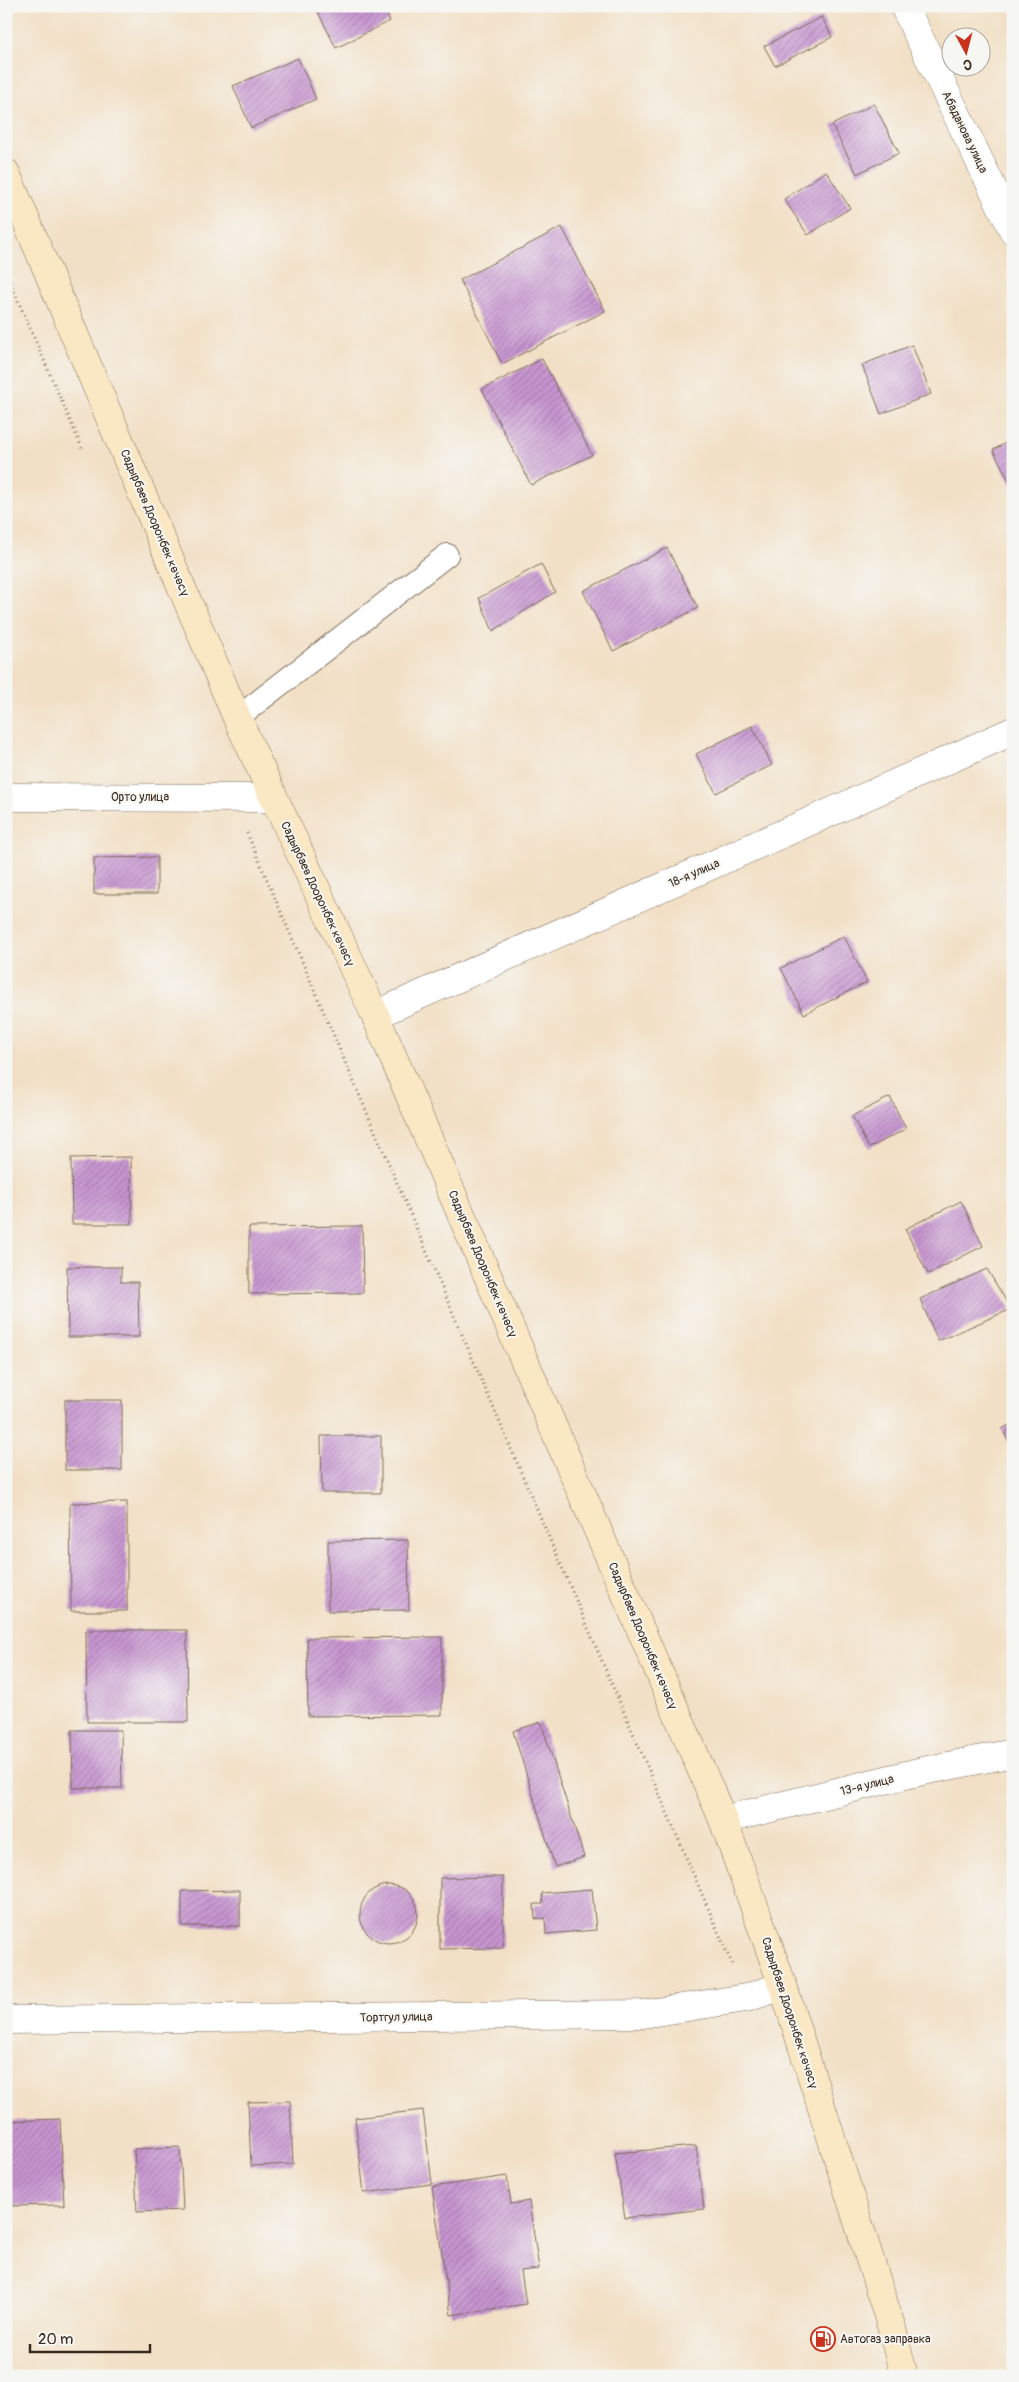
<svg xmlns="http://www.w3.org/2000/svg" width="1019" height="2382" font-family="Pangolin,sans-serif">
<defs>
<pattern id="building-hatch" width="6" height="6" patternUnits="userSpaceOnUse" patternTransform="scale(1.25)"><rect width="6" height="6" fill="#c795d1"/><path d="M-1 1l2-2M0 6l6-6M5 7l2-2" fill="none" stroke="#a37aa9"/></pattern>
</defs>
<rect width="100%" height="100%" fill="#f6f6f2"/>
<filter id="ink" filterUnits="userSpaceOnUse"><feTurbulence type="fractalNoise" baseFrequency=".02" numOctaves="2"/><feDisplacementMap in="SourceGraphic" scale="10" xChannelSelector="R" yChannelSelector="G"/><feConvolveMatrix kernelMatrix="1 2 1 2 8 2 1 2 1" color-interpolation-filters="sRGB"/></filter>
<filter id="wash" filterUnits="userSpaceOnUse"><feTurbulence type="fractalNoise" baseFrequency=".0096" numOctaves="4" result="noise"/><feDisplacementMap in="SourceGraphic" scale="20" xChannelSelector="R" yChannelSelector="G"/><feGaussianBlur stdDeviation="1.12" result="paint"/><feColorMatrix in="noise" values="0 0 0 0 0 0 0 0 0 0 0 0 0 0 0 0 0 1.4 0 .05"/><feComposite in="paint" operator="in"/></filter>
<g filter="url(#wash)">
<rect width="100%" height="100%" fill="#f2e0c6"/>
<g id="blocks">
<g fill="url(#building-hatch)">
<path d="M315 6H383L390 21 336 48Z"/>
<path d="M822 17 832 37 775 66 764 46Z"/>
<path d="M298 58 316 99 251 128 233 86Z"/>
<path d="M874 104 899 153 857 174 832 125Z"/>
<path d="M826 171 850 208 808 235 784 199Z"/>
<path d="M562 227 605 311 502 364 460 280Z"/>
<path d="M912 345 931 394 881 414 862 365Z"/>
<path d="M542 359 592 455 531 485 482 389Z"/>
<path d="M1013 439V488L993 450Z"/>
<path d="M667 548 698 608 613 651 583 591Z"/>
<path d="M541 564 555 592 493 631 479 598Z"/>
<path d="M752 726 772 765 716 793 696 754Z"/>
<path d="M157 857V894H94V858Z"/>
<path d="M844 936 867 982 804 1014 781 968Z"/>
<path d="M890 1097 906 1129 869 1148 852 1116Z"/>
<path d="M131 1157 132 1224H72L71 1158Z"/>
<path d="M961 1201 983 1246 928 1274 905 1229Z"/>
<path d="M362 1226 363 1293 249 1294V1227Z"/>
<path d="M67 1267H121V1282H138L139 1337H68Z"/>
<path d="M987 1269 1011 1309 938 1341 920 1299Z"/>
<rect x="65" y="1400" width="57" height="70"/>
<path d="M1013 1423V1450L1002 1429Z"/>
<path d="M321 1436H381V1493H322Z"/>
<path d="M127 1502V1611H71L70 1503Z"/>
<path d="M408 1540 409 1610 328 1611V1541Z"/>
<path d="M86 1630H187L188 1722H87Z"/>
<path d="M442 1637V1715L308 1716 307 1638Z"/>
<path d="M541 1722 584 1857 555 1867 513 1731Z"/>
<path d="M72 1730H121L122 1788H73Z"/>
<path d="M503 1877V1948L440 1949V1878Z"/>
<circle cx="389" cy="1914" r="29"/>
<path d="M592 1889 596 1930 546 1934 545 1918 535 1919 534 1904H543L542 1893Z"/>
<path d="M240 1890V1926H182V1891Z"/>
<path d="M290 2101 293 2164 251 2166 248 2102Z"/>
<path d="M423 2110 432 2184 364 2193 355 2118Z"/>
<path d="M60 2119 64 2205 7 2206 6 2121Z"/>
<path d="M696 2146 704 2209 625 2218 615 2153Z"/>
<path d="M180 2147 183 2210 137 2212 134 2149Z"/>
<path d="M507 2176 511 2204 529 2201 539 2269 521 2271 526 2304 451 2315 432 2187Z"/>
</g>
</g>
</g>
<g filter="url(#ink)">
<use href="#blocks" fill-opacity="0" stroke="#7b6a59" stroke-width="1"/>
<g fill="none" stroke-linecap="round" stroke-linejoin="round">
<defs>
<path id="lane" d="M237 718 447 555"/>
<g id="street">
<path d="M904 6 1013 230"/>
<path d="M6 797 273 798"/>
<path d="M375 1015 1013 731"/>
<path d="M723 1820 918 1772 1013 1753"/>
<path d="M6 2020 643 2014 746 1998 783 1986"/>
</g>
<path id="secondary" d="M6 173 237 718 375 1015 723 1820 783 1986 893 2332 904 2376"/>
</defs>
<use href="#lane" stroke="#7b6a59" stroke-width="24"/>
<use href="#street" stroke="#7b6a59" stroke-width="29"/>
<use href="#secondary" stroke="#7b6a59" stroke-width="29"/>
<g stroke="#7b6a59" stroke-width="3" stroke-dasharray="1 4" stroke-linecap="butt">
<path d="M6 273 82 448"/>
<path d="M247 833 732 1964"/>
</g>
<use href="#lane" stroke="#fff" stroke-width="22"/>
<use href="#street" stroke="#fff" stroke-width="28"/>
<use href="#secondary" stroke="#fae7c3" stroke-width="28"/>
</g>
</g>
<defs>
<symbol id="fuel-ring" viewBox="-11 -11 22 22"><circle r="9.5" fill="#f6f6f2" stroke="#c8321e" stroke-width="1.5"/><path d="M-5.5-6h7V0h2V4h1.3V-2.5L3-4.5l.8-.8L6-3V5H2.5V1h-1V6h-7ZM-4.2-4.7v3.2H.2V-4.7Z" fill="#c8321e"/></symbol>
</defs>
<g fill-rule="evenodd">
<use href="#fuel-ring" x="809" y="2325" width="28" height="28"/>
</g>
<g text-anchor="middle" stroke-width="4" stroke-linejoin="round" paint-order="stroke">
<g font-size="12" fill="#3b2a1e" stroke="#f6f6f2">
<text transform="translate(965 132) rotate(64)" y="4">Абаданова улица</text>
<text transform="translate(155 523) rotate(67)" y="4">Садырбаев Дооронбек көчөсү</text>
<text x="140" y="801">Орто улица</text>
<text transform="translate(694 873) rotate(-24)" y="4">18-я улица</text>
<text transform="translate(318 894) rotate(65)" y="4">Садырбаев Дооронбек көчөсү</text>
<text transform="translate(483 1264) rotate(67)" y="4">Садырбаев Дооронбек көчөсү</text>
<text transform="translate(643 1636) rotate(67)" y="4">Садырбаев Дооронбек көчөсү</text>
<text transform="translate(867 1785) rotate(-14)" y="4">13-я улица</text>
<text transform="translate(790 2013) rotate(72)" y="4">Садырбаев Дооронбек көчөсү</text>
<text transform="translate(396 2017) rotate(-1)" y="4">Тортгул улица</text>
</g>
<g font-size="12" fill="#3b2a1e" stroke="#f6f6f2" text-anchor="start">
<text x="840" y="2343">Автогаз заправка</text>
</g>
</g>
<rect width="1019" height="2382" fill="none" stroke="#f6f6f2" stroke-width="25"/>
<g transform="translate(966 52) rotate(173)"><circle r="24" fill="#f6f6f2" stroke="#aba49d"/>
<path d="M0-4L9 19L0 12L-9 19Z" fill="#c8321e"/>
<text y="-8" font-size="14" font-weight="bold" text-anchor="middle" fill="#3b2a1e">С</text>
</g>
<path d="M30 2344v8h120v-8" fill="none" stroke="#3b2a1e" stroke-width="2.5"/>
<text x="38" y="2344" font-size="15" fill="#3b2a1e" stroke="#f6f6f2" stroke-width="4" paint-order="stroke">20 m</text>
</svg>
